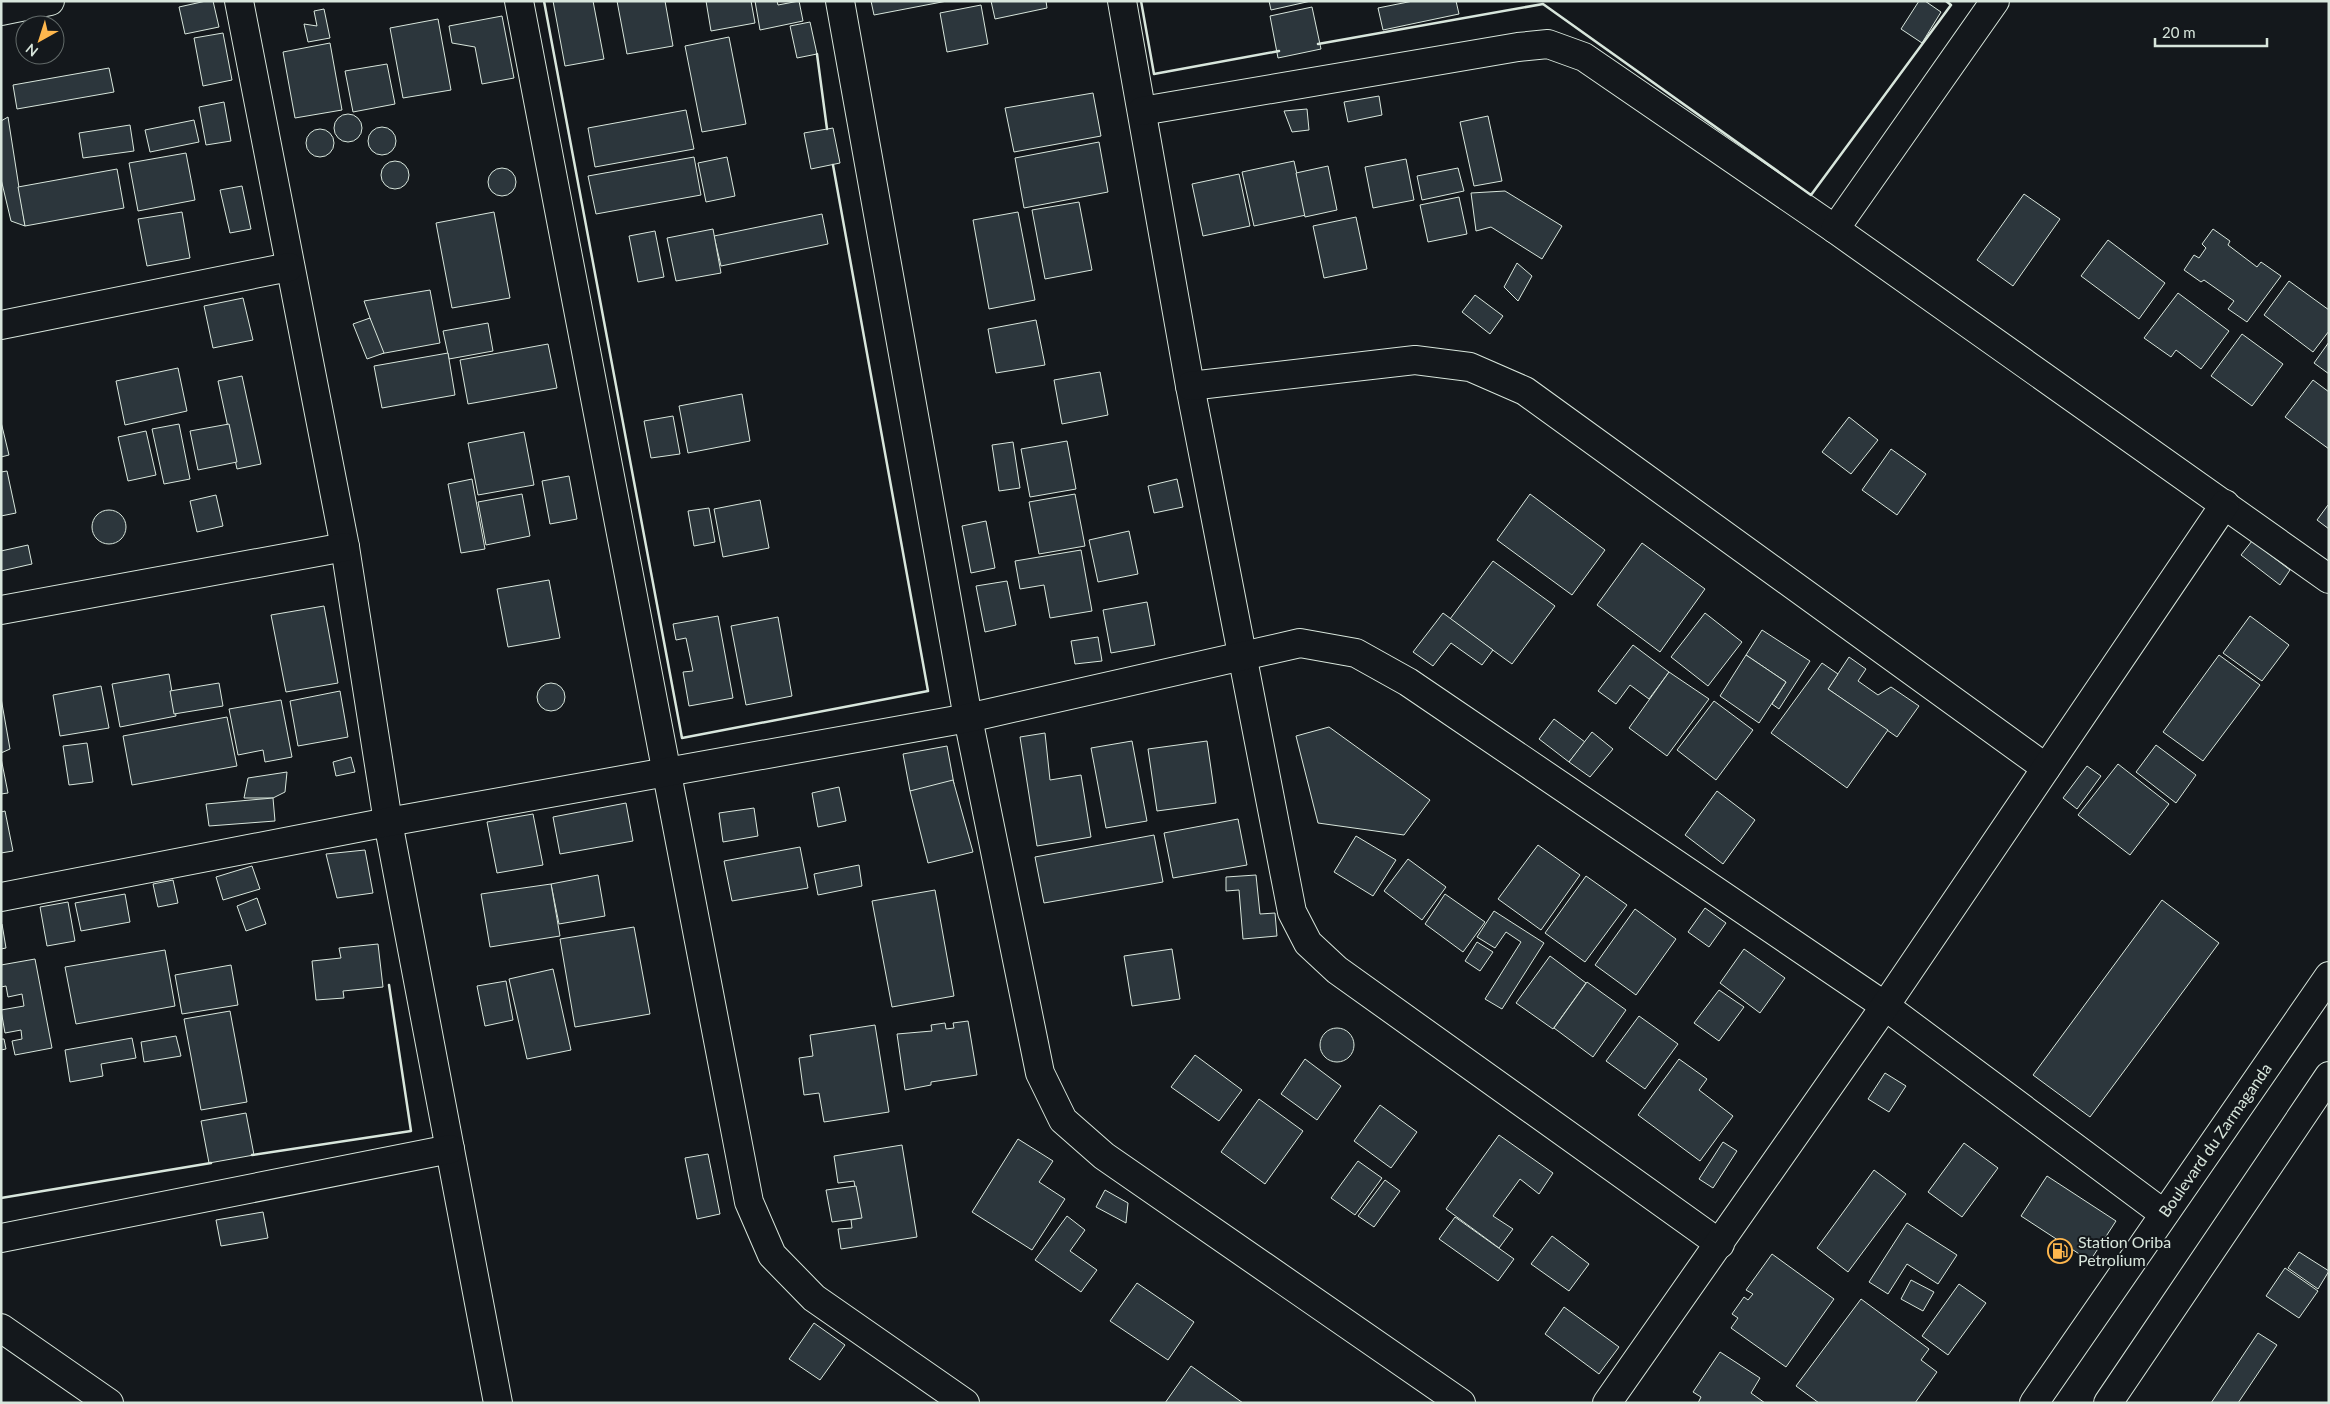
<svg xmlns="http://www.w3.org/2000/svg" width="2330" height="1404" font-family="Lato,sans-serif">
<rect width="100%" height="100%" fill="#14181c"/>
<g fill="#2c363c" stroke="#d8e6dc">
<path d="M206 1H213L219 27 185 34 179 7Z"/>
<path d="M553 1H593L604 59 565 66Z"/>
<path d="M617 1H665L673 46 627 54Z"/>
<path d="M706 1H751L755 23 711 31Z"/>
<path d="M755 1H777L778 5 799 1 803 21 760 30Z"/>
<path d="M871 1H947L874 15Z"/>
<path d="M991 1H1046L1047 8 995 19Z"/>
<path d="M1269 1H1311L1271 10Z"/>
<path d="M1413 1H1456L1459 14 1383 30 1378 8Z"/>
<path d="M1919 1H1925L1941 12 1922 43 1901 29Z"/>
<path d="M981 5 988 44 947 52 940 13Z"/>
<path d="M1312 7 1321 49 1278 58 1270 16Z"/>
<path d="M324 9 330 38 308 42 304 24 317 26 314 11Z"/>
<path d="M502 16 514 78 482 84 475 47 452 43 449 26Z"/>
<path d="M438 19 451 90 403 98 390 28Z"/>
<path d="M810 22 817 54 797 58 790 26Z"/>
<path d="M223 33 232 80 203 86 194 38Z"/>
<path d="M729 37 746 124 702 132 685 46Z"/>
<path d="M330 43 342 110 295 118 283 52Z"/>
<path d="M387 64 395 104 353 112 345 71Z"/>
<path d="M109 68 114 92 17 109 13 85Z"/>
<path d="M1093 93 1101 136 1014 152 1005 108Z"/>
<path d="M1379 96 1382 115 1348 122 1344 102Z"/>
<path d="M224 102 231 141 206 145 199 107Z"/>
<path d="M1307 109 1309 130 1292 132 1284 111Z"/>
<path d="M686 110 694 149 595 167 588 128Z"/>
<circle cx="348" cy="128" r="14"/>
<path d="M1488 116 1502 181 1474 186 1460 122Z"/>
<path d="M8 117 25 226 11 221 1 179V121Z"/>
<path d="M194 120 199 142 150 152 145 130Z"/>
<path d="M130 125 134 151 83 158 79 133Z"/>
<circle cx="382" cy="141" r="14"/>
<path d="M833 128 840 163 811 169 804 133Z"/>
<circle cx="320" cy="143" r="14"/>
<path d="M1099 142 1108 192 1024 208 1015 158Z"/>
<path d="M186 153 195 200 138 211 129 163Z"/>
<path d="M694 157 701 195 596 214 588 176Z"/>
<path d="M727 157 735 196 706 202 698 163Z"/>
<path d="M1406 159 1414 200 1373 208 1365 167Z"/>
<path d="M1294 161 1306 215 1254 226 1242 172Z"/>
<circle cx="395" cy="175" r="14"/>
<path d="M1328 166 1337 210 1305 217 1296 173Z"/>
<path d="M1458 168 1464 191 1422 200 1417 176Z"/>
<circle cx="502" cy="182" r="14"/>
<path d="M117 169 124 208 25 226 18 187Z"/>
<path d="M1239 174 1250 226 1203 236 1192 184Z"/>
<path d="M242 186 251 229 230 233 220 190Z"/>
<path d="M1505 191 1562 226 1542 259 1491 227 1476 231 1471 193Z"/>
<path d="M2024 194 2060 219 2013 286 1977 260Z"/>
<path d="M1459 197 1467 234 1428 242 1420 205Z"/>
<path d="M1079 202 1092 270 1045 279 1032 210Z"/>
<path d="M182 212 190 258 147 266 138 219Z"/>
<path d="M494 212 510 298 452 308 436 223Z"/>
<path d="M1018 212 1035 300 989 309 973 220Z"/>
<path d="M822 214 828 244 721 266 714 236Z"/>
<path d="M1356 217 1367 269 1324 278 1313 226Z"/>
<path d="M713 229 721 273 676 281 667 238Z"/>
<path d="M2213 229 2230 241 2228 245 2257 267 2261 262 2281 276 2247 322 2228 309 2234 301 2204 280 2201 282 2184 270 2194 255 2199 258 2206 248 2202 244Z"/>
<path d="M655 231 664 277 638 282 629 236Z"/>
<path d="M2108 240 2165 283 2139 319 2081 276Z"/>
<path d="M1517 263 1532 276 1518 301 1504 287Z"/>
<path d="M2289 281 2329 310V331L2313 352 2264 315Z"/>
<path d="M430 290 440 343 374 355 370 318 364 301Z"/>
<path d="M2178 293 2229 331 2201 369 2176 350 2171 357 2144 338Z"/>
<path d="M1475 295 1503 316 1490 334 1462 312Z"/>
<path d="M243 298 253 340 213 348 204 306Z"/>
<path d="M370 318 384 353 367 359 353 324Z"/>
<path d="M1036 320 1045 365 996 373 988 329Z"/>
<path d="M488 323 493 351 449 359 443 331Z"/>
<path d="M2242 334 2283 364 2252 406 2211 376Z"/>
<path d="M2329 342V374L2314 363Z"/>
<path d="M548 344 557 388 468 404 460 360Z"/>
<path d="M448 353 455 395 382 408 374 366Z"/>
<path d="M178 368 187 411 125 425 116 381Z"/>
<path d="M1100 372 1108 415 1062 424 1054 380Z"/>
<path d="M242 376 261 464 237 469 218 381Z"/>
<path d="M2313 380 2329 392V449L2285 417Z"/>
<path d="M742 394 750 441 688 453 679 406Z"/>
<path d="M673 416 680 454 651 458 644 421Z"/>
<path d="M1849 417 1878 440 1851 474 1822 452Z"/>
<path d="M1 422 9 455 1 457Z"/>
<path d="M179 424 190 479 164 484 152 429Z"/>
<path d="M229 424 237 462 198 470 190 431Z"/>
<path d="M146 431 156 475 128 481 118 437Z"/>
<path d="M524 432 534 485 478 495 468 443Z"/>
<path d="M1067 441 1076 489 1030 497 1021 449Z"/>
<path d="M1013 442 1020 488 999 491 992 445Z"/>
<path d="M1891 449 1926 474 1897 515 1862 490Z"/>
<path d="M7 471 16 513 1 516V472Z"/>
<path d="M569 476 577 519 550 524 542 481Z"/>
<path d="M472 479 485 549 461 553 448 484Z"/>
<path d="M1177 479 1183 507 1154 513 1148 486Z"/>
<path d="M522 494 530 536 486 545 478 502Z"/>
<path d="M1075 494 1085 546 1039 554 1029 502Z"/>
<path d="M1530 494 1605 550 1572 595 1497 540Z"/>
<path d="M216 495 223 526 197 532 190 501Z"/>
<path d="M760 500 769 548 723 557 714 509Z"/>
<path d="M2328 505H2329V529L2317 520Z"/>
<path d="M709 508 715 542 694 546 688 511Z"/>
<circle cx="109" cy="527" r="17"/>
<path d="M986 521 995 568 971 573 962 526Z"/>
<path d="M1129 531 1138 574 1098 582 1089 540Z"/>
<path d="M2252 541 2290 570 2280 585 2241 555Z"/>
<path d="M1642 543 1705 589 1660 652 1597 605Z"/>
<path d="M28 545 32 564 1 571V551Z"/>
<path d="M1081 550 1092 611 1050 618 1044 585 1020 589 1015 561Z"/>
<path d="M1493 561 1555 606 1512 664 1450 619Z"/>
<path d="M549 580 560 638 508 647 497 589Z"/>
<path d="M1007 581 1016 625 985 632 976 586Z"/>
<path d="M1147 602 1155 645 1111 653 1103 610Z"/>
<path d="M324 606 338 683 286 692 271 615Z"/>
<path d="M1443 613 1493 650 1482 665 1451 643 1433 666 1413 652Z"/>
<path d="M1705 613 1742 642 1708 686 1671 657Z"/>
<path d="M718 616 733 698 689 706 683 672 693 671 686 638 676 640 673 624Z"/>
<path d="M2250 616 2289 645 2262 681 2223 653Z"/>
<path d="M778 617 792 696 746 705 731 626Z"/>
<path d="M1762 630 1810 661 1779 709 1772 704 1786 682 1746 655Z"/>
<path d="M1098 637 1102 661 1075 664 1071 641Z"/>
<path d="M1633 645 1669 672 1649 699 1630 685 1616 704 1598 691Z"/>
<path d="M1746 655 1786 682 1759 723 1720 696Z"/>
<path d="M2219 655 2260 685 2203 761 2163 732Z"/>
<path d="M1849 657 1866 669 1858 681 1878 695 1891 687 1919 706 1897 737 1828 689Z"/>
<path d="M1822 663 1838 674 1828 689 1888 730 1847 788 1771 733Z"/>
<path d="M1669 672 1709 699 1667 756 1629 728Z"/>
<path d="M169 674 176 716 120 727 112 684Z"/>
<circle cx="551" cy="697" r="14"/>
<path d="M219 683 223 706 174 714 170 691Z"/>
<path d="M101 686 109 728 60 736 53 695Z"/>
<path d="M340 691 348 737 298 746 290 701Z"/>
<path d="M1 698 10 749 1 753Z"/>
<path d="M281 700 292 757 265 762 263 750 238 755 229 709Z"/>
<path d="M1714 701 1753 730 1716 780 1677 750Z"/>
<path d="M227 717 237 766 132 785 123 736Z"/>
<path d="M1554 719 1585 742 1569 762 1539 739Z"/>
<path d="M1329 727 1430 800 1404 835 1318 823 1296 736Z"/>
<path d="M1592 732 1613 749 1590 777 1569 762Z"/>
<path d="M1045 733 1050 780 1081 775 1091 837 1037 846 1020 737Z"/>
<path d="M1132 741 1147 821 1106 828 1091 748Z"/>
<path d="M1207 741 1216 803 1157 811 1148 749Z"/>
<path d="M87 743 93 782 69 785 63 746Z"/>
<path d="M2156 745 2196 775 2176 803 2136 772Z"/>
<path d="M947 746 954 784 910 791 903 754Z"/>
<path d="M351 757 355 772 336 776 333 762Z"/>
<path d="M1 758 8 793 1 794Z"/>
<path d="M2118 764 2169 804 2130 855 2078 815Z"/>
<path d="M2087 766 2101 776 2077 809 2063 798Z"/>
<path d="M287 772 285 792 273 798H244L248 778Z"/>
<path d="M953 780 973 852 928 863 910 791Z"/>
<path d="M839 787 846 821 818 827 812 793Z"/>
<path d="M1717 791 1755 820 1723 864 1685 835Z"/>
<path d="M273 798 275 821 209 826 206 804Z"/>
<path d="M626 803 633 841 560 854 553 817Z"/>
<path d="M754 808 758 836 723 842 719 813Z"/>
<path d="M5 811 13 851 1 853V812Z"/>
<path d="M533 814 543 865 497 873 487 822Z"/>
<path d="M1238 819 1247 865 1173 878 1164 833Z"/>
<path d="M1154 835 1163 882 1044 903 1035 857Z"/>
<path d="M1356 836 1396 860 1373 896 1334 872Z"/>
<path d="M1538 845 1580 875 1541 930 1498 899Z"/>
<path d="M800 847 808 888 732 901 724 861Z"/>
<path d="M365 850 373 893 337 898 326 854Z"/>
<path d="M1408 859 1446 887 1422 920 1384 891Z"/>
<path d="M859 865 862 886 818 895 814 874Z"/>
<path d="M252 866 260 889 223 900 216 877Z"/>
<path d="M598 875 605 916 559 924 551 884Z"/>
<path d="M1256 875 1260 914 1275 913 1277 936 1243 939 1239 890 1226 891V877Z"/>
<path d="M1586 876 1627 905 1585 962 1545 933Z"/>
<path d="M173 880 178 903 158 907 153 884Z"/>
<path d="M551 884 560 936 490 947 481 894Z"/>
<path d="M935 890 954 996 892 1007 872 901Z"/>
<path d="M125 894 130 922 81 931 75 903Z"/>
<path d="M1445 894 1485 922 1463 952 1425 924Z"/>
<path d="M257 898 266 924 246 931 237 906Z"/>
<path d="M2162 900 2219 943 2090 1117 2033 1075Z"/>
<path d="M68 902 75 941 47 946 40 907Z"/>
<path d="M1705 908 1726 923 1709 947 1688 932Z"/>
<path d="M1635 909 1676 939 1636 995 1595 965Z"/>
<path d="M1494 911 1544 943 1502 1009 1485 999 1521 942 1506 932 1495 948 1477 937Z"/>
<path d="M2 924 6 948 1 949V925Z"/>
<path d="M634 927 650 1014 575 1027 560 939Z"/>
<path d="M1477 942 1493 952 1480 971 1465 961Z"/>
<path d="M378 944 383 987 343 991 344 998 316 1000 312 961 341 958 339 948Z"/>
<path d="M1172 949 1180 999 1132 1006 1124 956Z"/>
<path d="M1744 949 1785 978 1760 1013 1720 983Z"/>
<path d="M165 950 175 1006 76 1024 65 967Z"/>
<path d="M1550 956 1586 983 1553 1029 1516 1003Z"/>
<path d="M35 959 52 1048 15 1055 12 1041 22 1039 21 1030 5 1033 1 1010 24 1006 22 994 8 997 6 986 1 987V965Z"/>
<path d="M231 965 238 1005 182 1014 175 975Z"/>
<path d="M553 969 571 1050 527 1059 509 979Z"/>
<path d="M506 981 513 1020 485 1026 477 986Z"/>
<path d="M1587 982 1626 1010 1593 1057 1554 1028Z"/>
<path d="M1719 990 1744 1007 1719 1041 1694 1023Z"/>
<path d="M230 1011 247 1102 201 1110 184 1019Z"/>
<path d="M1639 1016 1678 1044 1645 1089 1606 1061Z"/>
<path d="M968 1021 977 1075 931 1082V1085L905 1090 897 1034 932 1031 931 1025 945 1023 946 1029 954 1028 953 1023Z"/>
<path d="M875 1025 889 1112 824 1122 819 1093 804 1095 799 1058 813 1056 810 1035Z"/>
<circle cx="1337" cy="1045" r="17"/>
<path d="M176 1036 181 1056 144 1062 141 1042Z"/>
<path d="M132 1038 136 1058 101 1064 103 1076 70 1082 65 1050Z"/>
<path d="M1 1039H4L6 1049 1 1050Z"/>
<path d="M1195 1055 1242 1090 1219 1121 1171 1087Z"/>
<path d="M1305 1059 1341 1086 1317 1120 1281 1094Z"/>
<path d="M1679 1059 1707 1079 1699 1090 1733 1116 1700 1161 1638 1115Z"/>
<path d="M1885 1073 1906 1086 1889 1112 1868 1099Z"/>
<path d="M1259 1099 1303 1131 1265 1184 1221 1152Z"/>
<path d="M1380 1105 1417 1132 1391 1168 1354 1141Z"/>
<path d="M246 1113 254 1155 209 1163 201 1121Z"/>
<path d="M1499 1135 1553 1173 1539 1194 1520 1179 1493 1216 1513 1229 1499 1248 1446 1209Z"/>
<path d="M1018 1139 1053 1161 1039 1182 1065 1199 1032 1250 972 1212Z"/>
<path d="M1723 1142 1737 1151 1713 1188 1699 1179Z"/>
<path d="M1964 1143 1998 1168 1962 1217 1928 1192Z"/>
<path d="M902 1145 917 1237 841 1249 838 1229 852 1228 851 1220 860 1218 854 1181 838 1183 834 1156Z"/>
<path d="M708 1154 720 1214 697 1219 685 1158Z"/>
<path d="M1358 1161 1382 1178 1355 1215 1331 1198Z"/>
<path d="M1874 1170 1906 1194 1848 1272 1817 1248Z"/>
<path d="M2047 1176 2116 1221 2090 1261 2021 1216Z"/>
<path d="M1385 1180 1400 1191 1374 1227 1358 1216Z"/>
<path d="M856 1186 862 1218 832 1222 826 1190Z"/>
<path d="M1105 1190 1128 1203 1126 1223 1096 1207Z"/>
<path d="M263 1212 268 1238 221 1246 216 1220Z"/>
<path d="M1067 1216 1085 1230 1070 1251 1097 1270 1081 1292 1035 1260Z"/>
<path d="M1455 1217 1514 1259 1498 1281 1439 1239Z"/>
<path d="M1907 1223 1957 1255 1938 1284 1907 1264 1888 1294 1869 1282Z"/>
<path d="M1552 1236 1589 1264 1569 1291 1531 1264Z"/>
<path d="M2299 1252 2329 1271 2318 1289 2288 1268Z"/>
<path d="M1772 1254 1834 1299 1786 1367 1731 1328 1738 1318 1732 1314 1744 1297 1748 1300 1753 1294 1746 1290Z"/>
<path d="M2285 1268 2318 1291 2299 1318 2266 1296Z"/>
<path d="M1911 1280 1934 1292 1923 1311 1901 1299Z"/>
<path d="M1137 1283 1194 1322 1168 1360 1110 1321Z"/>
<path d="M1959 1284 1986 1303 1948 1355 1922 1336Z"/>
<path d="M1861 1299 1929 1349 1921 1360 1937 1372 1915 1403H1819L1796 1386Z"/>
<path d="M1564 1307 1619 1347 1599 1374 1545 1334Z"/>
<path d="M814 1323 845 1345 820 1380 789 1359Z"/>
<path d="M2258 1333 2277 1345 2238 1403H2211Z"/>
<path d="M1720 1352 1760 1378 1751 1393 1765 1403H1698L1701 1397 1693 1392Z"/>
<path d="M1191 1366 1243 1403H1165Z"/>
</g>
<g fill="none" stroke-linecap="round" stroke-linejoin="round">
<defs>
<g id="minor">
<path d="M239 1 345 547 388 822 498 1403"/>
<path d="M519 1 749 1202 772 1255 814 1298 965 1403"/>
<path d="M840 1 968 718 1040 1073 1063 1120 1104 1156 1461 1403"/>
<path d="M1122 1 1190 386 1292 912 1308 943 1337 970 1720 1244"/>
<path d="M1 11 50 1"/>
<path d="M1142 111 1518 47 1548 44 1584 57 1835 229 2329 579"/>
<path d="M1835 229 1995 1"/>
<path d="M1 325 289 267"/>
<path d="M1190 386 1415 360 1470 367 1525 391 2046 768"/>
<path d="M1 610 345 547"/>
<path d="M1 897 388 822 968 718 1300 643 1356 653 1408 682 1885 1006 2164 1214"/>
<path d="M1 1238 450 1149"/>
<path d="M1 1328 109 1403"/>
<path d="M1607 1403 1885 1006 2225 504"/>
</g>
<g id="secondary">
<path d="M2034 1403 2329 976"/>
<path d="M2108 1403 2329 1076"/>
</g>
</defs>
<use href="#minor" stroke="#d8e6dc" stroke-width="30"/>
<use href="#secondary" stroke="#d8e6dc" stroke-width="30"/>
<use href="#minor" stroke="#14181c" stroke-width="28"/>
<use href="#secondary" stroke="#14181c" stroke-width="28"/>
<g stroke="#d8e6dc" stroke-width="2.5">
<path d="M544 1 682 738 928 691 833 165"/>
<path d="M1141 1 1154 74 1279 51"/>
<path d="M1318 44 1543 4 1811 195 1951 5 1946 1"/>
<path d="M817 54 827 129"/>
<path d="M252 1155 411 1131 389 985"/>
<path d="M1 1198 211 1163"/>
</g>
</g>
<defs>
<symbol id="fuel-ring" viewBox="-11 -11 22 22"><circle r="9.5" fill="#14181c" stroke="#ffb74d" stroke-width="1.5"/><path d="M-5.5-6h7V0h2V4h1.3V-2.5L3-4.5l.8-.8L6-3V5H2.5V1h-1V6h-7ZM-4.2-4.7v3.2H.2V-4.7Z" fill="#ffb74d"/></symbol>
</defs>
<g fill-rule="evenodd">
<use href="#fuel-ring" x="2046" y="1237" width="28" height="28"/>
</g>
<g text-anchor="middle" stroke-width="4" stroke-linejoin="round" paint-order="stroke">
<g font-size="16" fill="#d8e6dc" stroke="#14181c">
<text transform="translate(2215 1140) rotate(-55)" y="6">Boulevard du Zarmaganda</text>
</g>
<g font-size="16" fill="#d8e6dc" stroke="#14181c" text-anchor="start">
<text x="2078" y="1248">Station Oriba<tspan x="2078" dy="18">Petrolium</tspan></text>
</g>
</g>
<rect width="2330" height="1404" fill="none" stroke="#d8e6dc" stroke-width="5"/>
<g transform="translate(40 40) rotate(219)"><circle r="24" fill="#14181c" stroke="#626a69"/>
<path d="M0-4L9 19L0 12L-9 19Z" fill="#ffb74d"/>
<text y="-8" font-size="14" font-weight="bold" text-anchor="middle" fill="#d8e6dc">N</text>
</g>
<path d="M2155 38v8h112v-8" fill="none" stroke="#d8e6dc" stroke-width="2.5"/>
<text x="2162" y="38" font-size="15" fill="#d8e6dc" stroke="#14181c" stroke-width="4" paint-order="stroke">20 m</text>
</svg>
